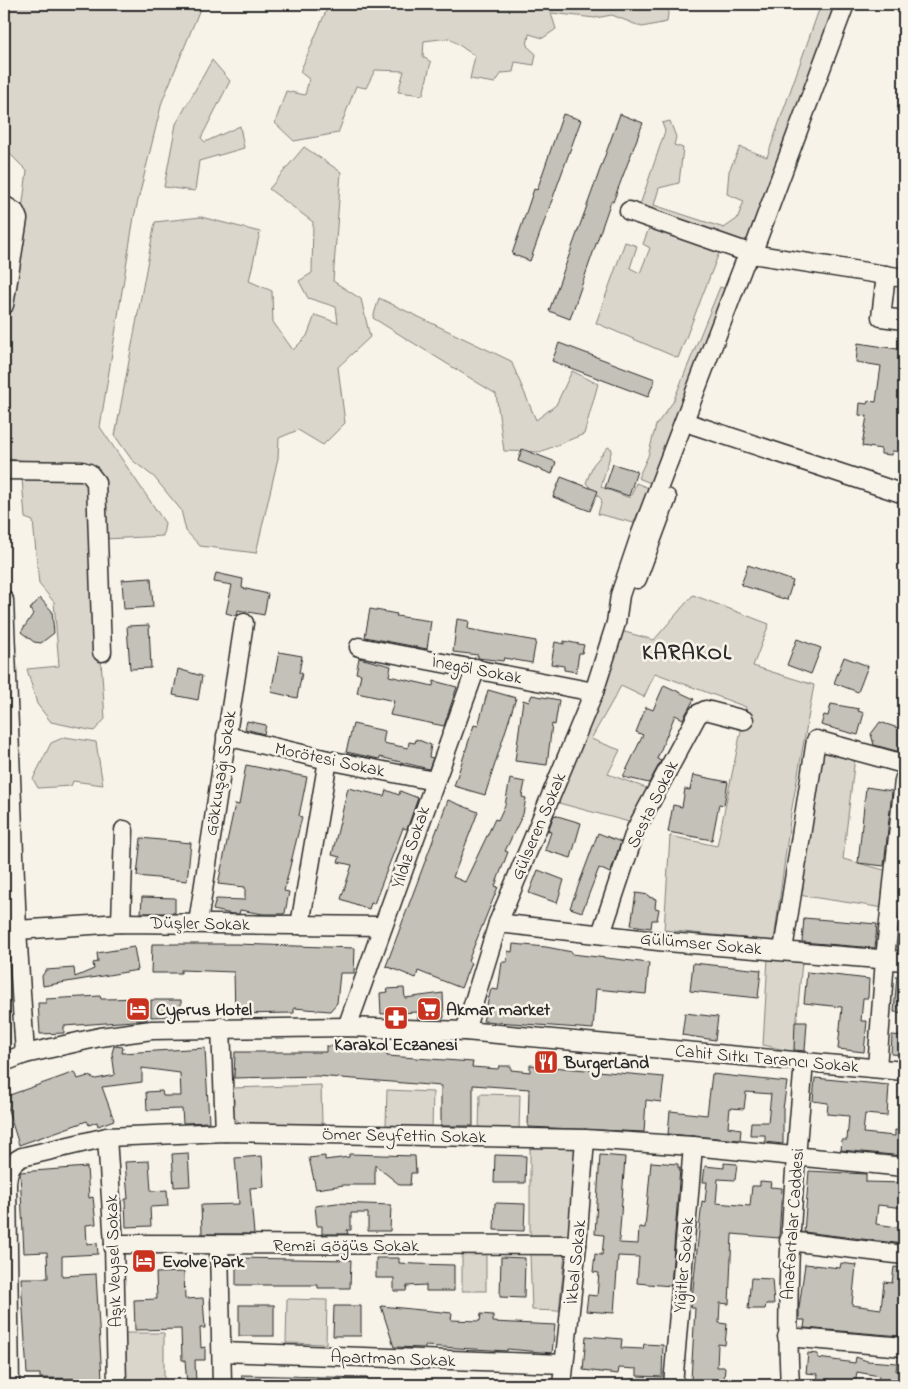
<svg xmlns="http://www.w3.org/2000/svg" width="908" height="1389" font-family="'Indie Flower',sans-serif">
<rect width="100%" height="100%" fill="#f7f3e8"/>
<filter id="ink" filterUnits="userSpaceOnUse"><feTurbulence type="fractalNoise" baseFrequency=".02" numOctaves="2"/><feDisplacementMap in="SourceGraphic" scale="10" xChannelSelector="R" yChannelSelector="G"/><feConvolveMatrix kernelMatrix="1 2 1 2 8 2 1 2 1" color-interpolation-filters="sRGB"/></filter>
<g filter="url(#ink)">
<g fill="#dad6cc" stroke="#82807c">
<path d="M4 4H202L162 102 134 217 100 427 165 523 163 536 105 539 96 468 8 459 4 396V348L27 171 4 148Z"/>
<path d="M329 4H669L667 22 642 27 612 15 595 18 551 13 556 29 543 38 529 34 527 46 536 54 534 65 515 62 513 72 502 73 495 83 470 79 475 56 449 38 424 41 423 57 431 62 423 95 398 92 404 71 375 70 366 88 356 86 338 133 294 141 275 123 286 91 305 95 309 79 300 72Z"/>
<path d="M821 4H838L747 239 733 244 639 208 665 131 662 123 670 121 676 137 674 145 683 148 679 183 659 188 654 205 724 228 737 219 744 201 727 194 729 171 740 147 767 157Z"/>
<path d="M212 60 230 81 201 138 205 142 240 126 244 148 199 161 195 191 164 187 176 124Z"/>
<path d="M304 147 341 172 333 281 361 299 370 337 338 367 345 423 323 445 298 430 279 438 278 458 256 553 200 546 186 531 181 510 154 477 132 460 115 436 155 222 201 217 260 232 249 281 272 291 273 322 293 350 307 336 315 315 338 323 336 307 308 298 299 281 312 273 313 222 269 189Z"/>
<path d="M649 228 719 253 678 358 596 323 625 242 637 246 630 268 640 273 650 248 643 244Z"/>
<path d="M720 287 729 290 653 484 638 478 648 456 656 425 673 402Z"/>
<path d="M379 298 511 361 536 420 556 405 572 371 598 384 584 434 540 452 504 451 496 394 373 318Z"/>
<path d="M608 447 612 449 601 487 630 498 636 483 651 489 643 513 639 510 634 523 598 514 602 500 586 483 593 465Z"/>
<path d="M81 477 89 483 105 719 94 731 51 722 37 704 27 669 59 666 54 602 39 584 33 521 25 518 22 479Z"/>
<path d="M693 595 769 624 753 666 814 685 791 813 774 941 664 930 670 836 717 846 746 707 655 673 644 697 621 686 591 739 620 750 608 774 649 789 633 823 555 802 621 631 654 640Z"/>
<path d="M65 737 96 742 103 785 73 781 71 786 38 788 33 779 51 743Z"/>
<path d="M827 750 855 757 843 859 888 871 884 908 798 895 819 756Z"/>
<path d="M768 958 802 961 794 1052 763 1045Z"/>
<path d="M321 1085 322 1124H241L233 1116 232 1088Z"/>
<path d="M387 1090 433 1092 432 1127 386 1125Z"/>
<path d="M480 1094 520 1095 519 1131 479 1130Z"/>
<path d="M530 1144 577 1145 572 1235 530 1236Z"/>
<rect x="462" y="1251" width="24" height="40"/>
<path d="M565 1253 559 1311 532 1310 530 1254Z"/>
<path d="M287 1299 327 1300 326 1344 286 1343Z"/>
<path d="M123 1333H164V1385H124Z"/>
</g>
<g fill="#c4c1b9" stroke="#2b2b2b">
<path d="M563 114 581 120 530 261 512 254 534 189 537 190Z"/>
<path d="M620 114 643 123 613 202 611 201 570 319 549 311Z"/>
<path d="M559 343 655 379 648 397 552 361Z"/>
<path d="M858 343 904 350V427L901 452 892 451 891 455 881 454V449L862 446 867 416 859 415 860 403 867 404 868 401 876 402 881 366 856 362Z"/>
<path d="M522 449 556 462 552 474 518 461Z"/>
<path d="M613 464 637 471 629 496 605 488Z"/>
<path d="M561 477 598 491 590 511 553 497Z"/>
<path d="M748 565 793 581 787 600 741 585Z"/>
<path d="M216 573 243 579 242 588 268 594 264 615 238 610 237 616 226 613 232 585 214 582Z"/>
<path d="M151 578 153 607 124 609 122 580Z"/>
<path d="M40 598 52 611 54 633 41 643 34 642 21 632 33 614 30 609Z"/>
<path d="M370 609 397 614 396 616 431 621 427 649 365 637Z"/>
<path d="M457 619 469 621 468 629 536 641 532 663 504 658 503 661 478 658V655L453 652Z"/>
<path d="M149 625 151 668 130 669 127 626Z"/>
<path d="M797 639 821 648 811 674 787 665Z"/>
<path d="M564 641 584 645 582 653H579L576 672 564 670V666L551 664 555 642 564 644Z"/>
<path d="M279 652 302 656 299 673H302L297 698 271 692Z"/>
<path d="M844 657 868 666 858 692 834 683Z"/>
<path d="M359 658 391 666 389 676 433 686 434 681 457 687 444 726 390 715 394 701 357 693 361 674 356 673Z"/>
<path d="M178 669 202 676 198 700 173 695Z"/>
<path d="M664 685 694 699 683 719 675 715 657 759 661 761 649 783 623 777 643 735 636 732 646 707 653 710Z"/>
<path d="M488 690 516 698 485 795 454 786 474 725 478 726Z"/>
<path d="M532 695 559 700 555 725 552 724 547 765 515 761 523 700 529 702Z"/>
<path d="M831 704 859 709 858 711 864 713 858 735 821 725 824 715 828 716Z"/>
<path d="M247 721 266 725 264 734 245 729Z"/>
<path d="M880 722 904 730V753L874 745 871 734Z"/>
<path d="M353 724 385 731 383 743 408 748 409 742 415 743 416 739 431 745 429 757 433 758 429 769 380 757 379 759 346 752Z"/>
<path d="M246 765 307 777 299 816 302 817 284 891 289 892 285 913 283 914H263L240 910 239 914H232L213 910 216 899 245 900V887L218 884 235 804 239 805Z"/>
<path d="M693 775 728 782 724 805 719 804 712 840 668 832 673 805 682 807 685 789 690 790Z"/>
<path d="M510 779 525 782 522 797 526 798 523 814 505 851 508 852 495 886 498 887 468 961 471 963 461 988 418 971 416 978 386 966 448 800 478 812 453 877 465 882 495 819 498 820 505 805Z"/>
<path d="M866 787 892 791 884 866 858 863Z"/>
<path d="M348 788 384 796 386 790 399 795 400 791 418 798 407 829 403 828 374 904 371 903 369 909 341 899 352 865 338 862 340 857 332 855Z"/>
<path d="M554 815 581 823 571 858 545 850 551 832 548 831Z"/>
<path d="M598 833 621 842 610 873 599 868 582 912 570 908Z"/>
<path d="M141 838 191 843 187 881 137 876Z"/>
<path d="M538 870 564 880 557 903 529 893Z"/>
<path d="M636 893 649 895V897L656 899 655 908 659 909 657 920H652L651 928 631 925Z"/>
<path d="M142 897 175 898V913H141Z"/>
<path d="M804 918 877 924 875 948 802 942Z"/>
<path d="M152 944H236L355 948 354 973H340L337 1003 330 1011 294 1008V1013L235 1014 234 972 181 970V973H151Z"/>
<path d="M513 944 546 947 572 952V954L649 963 646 994 596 989 593 1029 483 1021 491 989 498 990 502 962H507L508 951 512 952Z"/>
<path d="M134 947 138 970 43 986 42 976 46 970 74 968 75 977 94 969 93 963 98 962 97 953Z"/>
<path d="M693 963 761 970 758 998 690 991Z"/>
<path d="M807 972 869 979 868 998H863L861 1021H867L864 1052 838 1049 842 1007 804 1003Z"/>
<path d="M897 975 904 976V1013L894 1012Z"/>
<path d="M404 988 405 998 443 993 444 1018 418 1019V1012L381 1014 380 993 388 992 387 989Z"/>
<path d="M100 996 101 999H106L142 998 144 1009H146L147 1020 64 1026V1033L40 1034 38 1003H46V999Z"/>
<path d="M151 1000H181V1016L151 1017Z"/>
<path d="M685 1013 718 1017 715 1040 682 1035Z"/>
<path d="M795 1022H807L805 1051 794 1050Z"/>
<path d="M892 1035 904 1036V1055L891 1054Z"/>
<path d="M114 1046 123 1047 122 1053 205 1048 209 1122 183 1123 182 1109 147 1110 146 1092 162 1091 163 1096H181L180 1073 142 1068V1082L102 1087 114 1120 98 1126 97 1122 89 1125 87 1121 19 1145 4 1097 75 1072 78 1079 88 1076 96 1079 115 1075 112 1053Z"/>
<path d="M326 1046 387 1049V1056L473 1062 472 1067 498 1069 499 1066H511V1070L530 1072V1065L664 1077 661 1102 646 1100 644 1132 528 1127 529 1089 473 1085V1126H441V1086L317 1076 234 1078 235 1052H326Z"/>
<path d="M712 1074 787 1082 783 1109V1144L765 1142V1135H750L751 1122H768L771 1094 746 1092 744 1109 730 1108 728 1127 741 1129 740 1140 668 1134 670 1111 707 1115Z"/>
<path d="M815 1078 889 1085 887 1116 865 1114 863 1133 895 1136V1130L904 1131V1156L841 1150 842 1140H847L849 1116 827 1114 828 1103 813 1101Z"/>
<path d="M188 1153 190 1186 174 1187 172 1154Z"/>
<path d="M349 1154 415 1156 416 1173H411L410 1185H400L375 1165V1185H344L316 1189 309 1158 325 1156V1160L349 1157Z"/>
<path d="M495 1155 526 1156 525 1183H494Z"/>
<path d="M600 1155 625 1157 619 1243 638 1244 639 1227 645 1228 651 1162 678 1164V1168H680L671 1286 637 1283 639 1257 618 1256 614 1313 586 1311 588 1295 597 1296 599 1273 593 1272 595 1254 602 1255 604 1235 595 1234Z"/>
<path d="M262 1156 264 1187 250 1188 254 1234H202L201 1205 239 1204 235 1158Z"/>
<path d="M149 1161 151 1191 167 1190 168 1206 150 1207 151 1226 126 1227 125 1199H128L125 1162Z"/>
<path d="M724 1163 737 1164 735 1180 718 1179 716 1203 750 1206 752 1186H760V1181L771 1182 770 1187 782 1188 779 1238 732 1234 729 1304 720 1303 719 1323 727 1324 725 1345 718 1344 717 1367H725L724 1381 691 1380 695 1308H691L702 1201 705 1202 707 1182H703L705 1166 724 1168Z"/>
<path d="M87 1167 89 1198 93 1197 96 1224 86 1225 87 1244 97 1243 98 1254 62 1256V1276L96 1274 102 1379 40 1378V1374H27L21 1278H48L47 1252 24 1253 20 1172Z"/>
<path d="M809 1171 866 1174V1182L904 1183V1208L878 1205 876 1224 904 1228V1244L804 1232Z"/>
<path d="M337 1203 391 1205 390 1231H368V1213H351V1230H347L348 1234H322V1226H317L315 1206Z"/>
<path d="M495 1203 525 1204 524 1231 494 1230Z"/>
<path d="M501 1257 525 1258 524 1298 500 1297Z"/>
<path d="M236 1258 351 1260 350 1288H318V1285H236Z"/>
<path d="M376 1258H399V1263L415 1264 454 1265V1291H426V1285L407 1286 406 1291H394V1278H376Z"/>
<path d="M841 1263 856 1265 852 1305 881 1309 884 1282 892 1283 894 1267 904 1268 901 1336 804 1328 805 1320H799V1308L805 1264 840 1268Z"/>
<path d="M184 1272 185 1299 203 1298 205 1328H200L201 1348 205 1347V1360H195L196 1385H187L185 1360H182L181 1329 135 1330 134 1300 157 1299 156 1273Z"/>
<path d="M751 1278 772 1279 774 1304H766L765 1309H748Z"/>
<rect x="239" y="1305" width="35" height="31"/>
<path d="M334 1306H361V1336H333Z"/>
<path d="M381 1306 452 1313 451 1320 480 1321 481 1314 493 1315V1322L555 1325 552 1353 507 1349V1351L425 1346V1348L394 1347Z"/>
<path d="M586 1336 622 1339 621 1348 643 1349 644 1344 663 1345 662 1377 637 1376V1369L619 1368 618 1374 583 1370Z"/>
<path d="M808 1353 818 1354V1358L855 1363 856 1357 867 1361 897 1363 896 1371 904 1372V1385H878L879 1376 857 1372 855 1385H817L818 1374 806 1373Z"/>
<path d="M242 1375 368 1378V1385H241Z"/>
</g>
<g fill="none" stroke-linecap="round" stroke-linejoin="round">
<defs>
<g id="minor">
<path d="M4 205 15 212 18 219 4 305"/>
<path d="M629 211 752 254 904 278"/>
<path d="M886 275 881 317 904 320"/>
<path d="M694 425 904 494"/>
<path d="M4 470 82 471 89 473 96 482 102 652"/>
<path d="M637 579 667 498"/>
<path d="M4 600 17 930 25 1054"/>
<path d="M359 647 594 692"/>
<path d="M226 736 328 760 434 781"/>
<path d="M121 923 124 830"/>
<path d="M198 923 244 623"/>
<path d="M498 923 667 942 904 961"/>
<path d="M300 925 328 760"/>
<path d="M17 930 121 923 383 926"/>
<path d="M601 934 636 829 698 714 706 710 744 720"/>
<path d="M783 950 816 740 904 764"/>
<path d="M221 1027 225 1132"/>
<path d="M347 1027 476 668"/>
<path d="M465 1031 498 923 594 692 616 623 620 595 640 536 744 264 752 254 845 4"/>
<path d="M4 1062 25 1054 100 1037 152 1030 347 1027 465 1031 904 1071"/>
<path d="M877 1068 885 959 904 780"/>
<path d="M107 1137 114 1244 117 1385"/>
<path d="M789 1241 904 1255"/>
<path d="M114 1244 577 1245"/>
<path d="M219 1246 222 1385"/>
<path d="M787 1337 904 1347"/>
<path d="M222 1352 564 1364"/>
<path d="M10 1385 7 1184C8 1171 10 1163 22 1157L107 1137 225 1132 585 1139 693 1146 904 1167"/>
<path d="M562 1385 577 1245 585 1139"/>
<path d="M673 1385 693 1146"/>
<path d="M790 1385C784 1277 795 1170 804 1062"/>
</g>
</defs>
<use href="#minor" stroke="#2b2b2b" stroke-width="21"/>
<use href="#minor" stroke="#f7f3e8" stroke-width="18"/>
</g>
</g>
<defs>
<symbol id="hotel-square" viewBox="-11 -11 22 22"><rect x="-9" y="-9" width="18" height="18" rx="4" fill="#c8321e" stroke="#f7f3e8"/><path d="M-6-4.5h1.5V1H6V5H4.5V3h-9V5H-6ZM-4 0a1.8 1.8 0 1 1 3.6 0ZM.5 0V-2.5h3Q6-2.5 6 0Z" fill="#fff"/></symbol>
<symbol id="supermarket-square" viewBox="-11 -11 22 22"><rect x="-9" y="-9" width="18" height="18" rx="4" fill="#c8321e" stroke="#f7f3e8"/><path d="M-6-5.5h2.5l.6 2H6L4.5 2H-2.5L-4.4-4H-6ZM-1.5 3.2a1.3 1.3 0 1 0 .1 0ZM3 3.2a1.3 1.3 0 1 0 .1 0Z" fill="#fff"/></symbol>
<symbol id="pharmacy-square" viewBox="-11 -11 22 22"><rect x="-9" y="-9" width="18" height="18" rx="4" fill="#c8321e" stroke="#f7f3e8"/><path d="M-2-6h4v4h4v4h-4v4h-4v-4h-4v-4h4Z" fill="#fff"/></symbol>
<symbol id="restaurant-square" viewBox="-11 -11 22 22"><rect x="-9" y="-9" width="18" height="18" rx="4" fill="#c8321e" stroke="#f7f3e8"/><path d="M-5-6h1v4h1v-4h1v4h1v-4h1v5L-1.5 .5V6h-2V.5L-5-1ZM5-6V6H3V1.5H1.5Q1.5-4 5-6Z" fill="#fff"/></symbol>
</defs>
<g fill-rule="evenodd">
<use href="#hotel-square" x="124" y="995" width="28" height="28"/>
<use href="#supermarket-square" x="415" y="995" width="28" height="28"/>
<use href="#pharmacy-square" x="382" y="1004" width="28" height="28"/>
<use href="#restaurant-square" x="532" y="1048" width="28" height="28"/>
<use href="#hotel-square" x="130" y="1247" width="28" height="28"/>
</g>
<g text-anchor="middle" stroke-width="5" stroke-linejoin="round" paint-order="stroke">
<g font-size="18" fill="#2b2b2b" stroke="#f7f3e8">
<text transform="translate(477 669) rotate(11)" y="6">İnegöl Sokak</text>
<text transform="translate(330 759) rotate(12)" y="6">Morötesi Sokak</text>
<text transform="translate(220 773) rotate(-81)" y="6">Gökkuşağı Sokak</text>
<text transform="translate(652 804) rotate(-64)" y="6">Sesta Sokak</text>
<text transform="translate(538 826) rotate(-67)" y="6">Gülseren Sokak</text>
<text transform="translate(410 847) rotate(-71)" y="6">Yıldız Sokak</text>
<text transform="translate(200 923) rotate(1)" y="6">Düşler Sokak</text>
<text transform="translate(701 943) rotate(5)" y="6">Gülümser Sokak</text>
<text transform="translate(767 1058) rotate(5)" y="6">Cahit Sıtkı Tarancı Sokak</text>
<text transform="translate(404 1135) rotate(1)" y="6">Ömer Seyfettin Sokak</text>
<text transform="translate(792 1224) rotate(-86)" y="6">Anafartalar Caddesi</text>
<text x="346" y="1251">Remzi Göğüs Sokak</text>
<text transform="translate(113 1261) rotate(-92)" y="6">Aşık Veysel Sokak</text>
<text transform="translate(575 1262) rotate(-84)" y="6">İkbal Sokak</text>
<text transform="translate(683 1265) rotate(-85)" y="6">Yiğitler Sokak</text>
<text transform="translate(393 1358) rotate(2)" y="6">Apartman Sokak</text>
</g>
<g font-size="18" font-weight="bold" fill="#2b2b2b" stroke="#f7f3e8" text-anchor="start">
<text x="156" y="1015">Cyprus Hotel</text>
<text x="446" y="1015">Akmar market</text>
<text x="396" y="1050" text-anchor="middle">Karakol Eczanesi</text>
<text x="564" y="1068">BurgerLand</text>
<text x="162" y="1267">Evolve Park</text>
</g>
<g font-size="22" font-weight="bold" letter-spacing="1" fill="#2b2b2b" stroke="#f7f3e8">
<text x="687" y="659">KARAKOL</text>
</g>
</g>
<rect width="908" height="1389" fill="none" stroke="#f7f3e8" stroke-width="20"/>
<rect x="10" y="10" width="888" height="1369" fill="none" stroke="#2b2b2b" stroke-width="2" filter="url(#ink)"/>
</svg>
